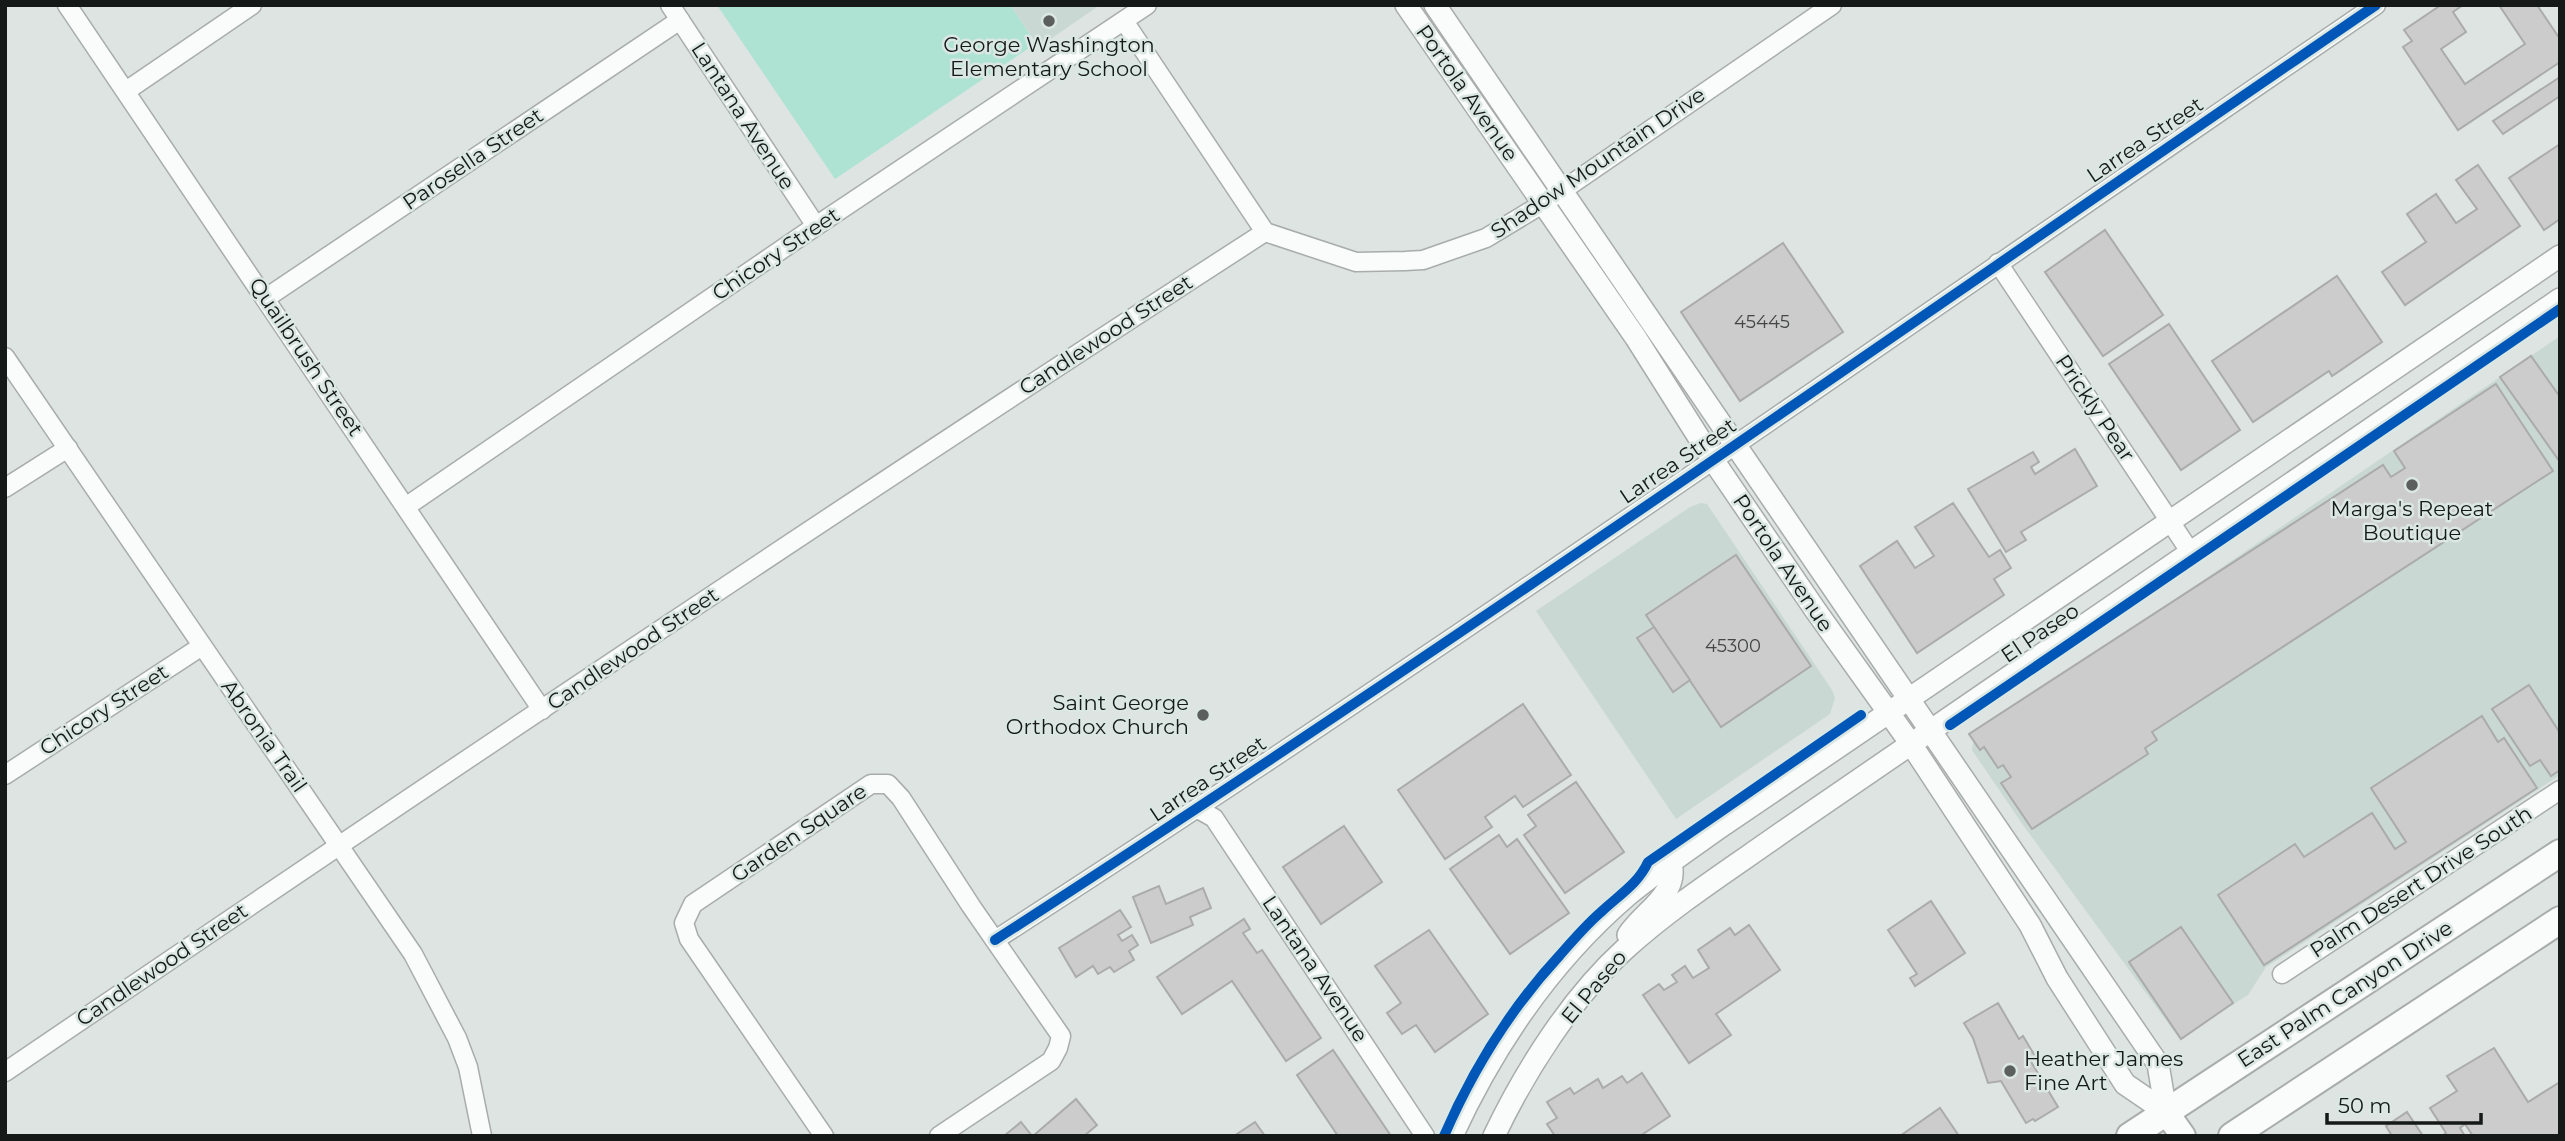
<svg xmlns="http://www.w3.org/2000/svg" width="2565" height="1141" font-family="Montserrat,sans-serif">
<rect width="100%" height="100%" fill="#dde4e2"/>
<g fill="#c9d8d3">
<path d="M1010 5H1100L1039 47Z"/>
<path d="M2560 336V775L2266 967 2248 995 2179 1038 2023 825 1972 750 1974 737Z"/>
<path d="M1701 503 1707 504 1832 690 1835 698 1830 714 1676 819 1536 611 1690 507Z"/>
</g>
<path fill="#aee3d4" d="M717 5H1010L1031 36 1029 48 835 179Z"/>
<g fill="#ccc" stroke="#aaabaa" stroke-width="2">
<path d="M2441 5H2463L2453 12 2466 32 2441 49 2465 84 2525 44 2499 5H2537L2560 39V62L2458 130 2403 47 2412 41 2404 30Z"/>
<path d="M2560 77V96L2503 134 2493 121Z"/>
<path d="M2560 144V219L2544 230 2509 178Z"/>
<path d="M2478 165 2520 226 2405 305 2382 272 2426 242 2407 214 2436 194 2456 223 2477 209 2456 180Z"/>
<path d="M2105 230 2163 315 2103 356 2045 272Z"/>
<path d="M1783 243 1843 332 1740 401 1681 312Z"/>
<path d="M2337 276 2382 342 2332 376 2329 371 2253 422 2212 361Z"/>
<path d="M2169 324 2240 430 2181 470 2109 364Z"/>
<path d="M2531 356 2560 397V462L2500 377Z"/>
<path d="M2496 384 2553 471 2152 732 2157 740 2145 748 2148 754 2032 829 2001 783 2011 777 2003 765 1998 768 1984 747 1980 750 1969 734 2383 465 2391 477 2405 468 2394 451Z"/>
<path d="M2075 449 2097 486 2021 532 2026 540 2006 552 1968 489 2033 452 2039 462 2031 467 2035 474Z"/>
<path d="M1953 503 1989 557 2000 550 2011 568 1994 579 2004 595 1917 653 1860 566 1897 541 1915 568 1934 556 1915 527Z"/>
<path d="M1736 555 1811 666 1721 727 1646 615Z"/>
<path d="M1654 627 1690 680 1673 692 1637 638Z"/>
<path d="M2529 685 2560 733V770L2551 776 2540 760 2530 766 2492 709Z"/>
<path d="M1523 704 1571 775 1523 807 1515 796 1485 817 1492 827 1445 859 1398 790Z"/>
<path d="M2482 716 2498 742 2504 738 2537 788 2264 965 2218 895 2295 844 2304 857 2372 813 2395 849 2406 842 2371 788Z"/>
<path d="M1576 782 1624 852 1565 893 1524 835 1536 826 1528 815Z"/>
<path d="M1344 826 1382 882 1321 924 1283 867Z"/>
<path d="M1499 835 1507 847 1517 839 1569 913 1510 954 1450 869Z"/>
<path d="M1159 886 1166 904 1203 888 1211 908 1190 917 1193 925 1151 943 1133 897Z"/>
<path d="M1931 901 1965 953 1915 986 1910 978 1917 974 1888 930Z"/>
<path d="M1120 910 1131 927 1118 935 1122 941 1132 935 1138 945 1129 951 1134 960 1114 972 1110 967 1098 974 1093 966 1076 977 1059 948Z"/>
<path d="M1244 919 1250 929 1243 933 1257 953 1262 950 1321 1038 1286 1061 1232 981 1182 1014 1157 977Z"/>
<path d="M1749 925 1780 970 1716 1014 1731 1035 1689 1063 1643 995 1659 984 1664 990 1677 982 1672 975 1685 966 1693 978 1709 968 1698 950 1730 928 1735 935Z"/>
<path d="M2181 927 2233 1003 2181 1039 2129 962Z"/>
<path d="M1429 930 1488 1014 1435 1052 1416 1025 1402 1034 1387 1013 1401 1003 1375 966Z"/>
<path d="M1998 1003 2019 1039 2023 1036 2035 1056 2030 1060 2058 1107 2035 1121 2033 1119 2026 1123 2001 1081 1988 1083 1973 1038 1964 1023Z"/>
<path d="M2494 1048 2528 1102 2560 1082V1136H2473L2465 1124 2460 1128 2465 1136H2442L2446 1133 2430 1108 2457 1091 2447 1076Z"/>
<path d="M1333 1050 1391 1136H1338L1297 1075Z"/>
<path d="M1642 1073 1670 1116 1640 1136H1555L1547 1124 1557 1118 1547 1102 1570 1088 1574 1094 1598 1079 1603 1088 1622 1076 1627 1083Z"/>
<path d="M1076 1099 1097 1125 1084 1136H1033Z"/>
<path d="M1940 1108 1959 1136H1900Z"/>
<path d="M2407 1112 2423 1136H2392L2386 1126Z"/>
<path d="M1021 1122 1032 1136H1004Z"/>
<path d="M1255 1122 1265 1136H1234Z"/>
</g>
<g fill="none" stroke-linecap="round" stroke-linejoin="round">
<defs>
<g id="minor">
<path d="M67 5 542 710"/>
<path d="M670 5 816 226"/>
<path d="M1124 21 1265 232 1356 262 1405 261 1423 260 1486 238 1544 203 1832 5"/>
<path d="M126 91 252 5"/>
<path d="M1998 263 2191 553"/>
<path d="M266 298 680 20"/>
<path d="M5 357 413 954 457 1038 468 1067 482 1136"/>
<path d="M5 488 68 448"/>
<path d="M407 506 816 226 1147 5"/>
<path d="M5 775 202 646"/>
<path d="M1198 809 1214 818 1425 1136"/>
<path d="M995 940C1462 639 1917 318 2376 5"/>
<path d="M2282 974 2560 790"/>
<path d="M5 1072C423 788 841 506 1265 232"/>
<path d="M824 1136 689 939 684 923 693 904 871 784H888L901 798 971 906 1061 1036 1058 1048 1051 1061 939 1136"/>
</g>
<g id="tertiary">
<path d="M1406 5 1636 338 1713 460 1816 611 1911 744 2030 925 2057 978 2125 1084 2166 1112"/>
<path d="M1435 5 2158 1064 2166 1112"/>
<path d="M1628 935C1643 912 1679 894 1671 863"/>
<path d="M1452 1136C1494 1045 1552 960 1628 895 1657 871 1688 850 1719 828L2560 256"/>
<path d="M1494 1136C1525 1071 1571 998 1625 949 1675 904 1732 868 1787 829L2560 299"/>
</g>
<path id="secondary" d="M2166 1112 2183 1136"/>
<g id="primary">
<path d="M2130 1136 2560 853"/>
<path d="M2232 1136 2560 920"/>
</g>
</defs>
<use href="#minor" stroke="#a8adac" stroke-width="21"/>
<use href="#tertiary" stroke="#a8adac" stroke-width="24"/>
<use href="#secondary" stroke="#a8adac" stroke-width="28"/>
<use href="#primary" stroke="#a8adac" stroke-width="30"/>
<use href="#minor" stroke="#fafbfb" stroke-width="18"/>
<use href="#tertiary" stroke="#fafbfb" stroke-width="21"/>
<use href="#secondary" stroke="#fafbfb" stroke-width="24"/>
<use href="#primary" stroke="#fafbfb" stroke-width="26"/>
<defs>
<g id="cycleway">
<path d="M1950 725 2560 309"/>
<path d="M995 940C1462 639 1917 318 2376 5"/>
<path d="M1444 1136C1473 1069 1510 1009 1560 955 1573 940 1586 925 1601 912 1619 895 1638 884 1648 862L1861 715"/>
</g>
</defs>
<use href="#cycleway" stroke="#dae7e3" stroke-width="15"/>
<use href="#cycleway" stroke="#0057b8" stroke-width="10"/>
</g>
<g fill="#5b605f" stroke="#dae7e3" stroke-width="2.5">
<circle cx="1049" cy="21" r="7"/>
<circle cx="2412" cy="485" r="7"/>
<circle cx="1203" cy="715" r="7"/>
<circle cx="2010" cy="1071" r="7"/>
</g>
<g text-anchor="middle" stroke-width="5" stroke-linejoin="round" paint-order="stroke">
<g font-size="18" fill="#444746">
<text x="1762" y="328">45445</text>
<text x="1733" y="652">45300</text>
</g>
<g font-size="21" fill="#151918" stroke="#dae7e3">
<text x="1049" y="52">George Washington<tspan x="1049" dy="24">Elementary School</tspan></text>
<text x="2412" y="516">Marga's Repeat<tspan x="2412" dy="24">Boutique</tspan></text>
<text x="1189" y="710" text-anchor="end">Saint George<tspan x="1189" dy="24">Orthodox Church</tspan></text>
<text x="2024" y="1066" text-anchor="start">Heather James<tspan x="2024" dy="24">Fine Art</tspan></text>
</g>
<g font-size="21" fill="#151918" stroke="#dae7e3">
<text transform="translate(1467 93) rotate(55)" y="7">Portola Avenue</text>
<text transform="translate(743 116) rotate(57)" y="7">Lantana Avenue</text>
<text transform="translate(2145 140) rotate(-34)" y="7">Larrea Street</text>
<text transform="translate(473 159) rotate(-34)" y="7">Parosella Street</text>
<text transform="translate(1598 163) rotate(-34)" y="7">Shadow Mountain Drive</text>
<text transform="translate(776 254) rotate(-34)" y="7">Chicory Street</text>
<text transform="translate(1106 335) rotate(-33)" y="7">Candlewood Street</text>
<text transform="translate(306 357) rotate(56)" y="7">Quailbrush Street</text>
<text transform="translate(2095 408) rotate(56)" y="7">Prickly Pear</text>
<text transform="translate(1678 461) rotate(-34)" y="7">Larrea Street</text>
<text transform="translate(1783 563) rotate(56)" y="7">Portola Avenue</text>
<text transform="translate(2040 633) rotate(-34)" y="7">El Paseo</text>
<text transform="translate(633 649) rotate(-34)" y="7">Candlewood Street</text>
<text transform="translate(104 710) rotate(-33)" y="7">Chicory Street</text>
<text transform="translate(264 736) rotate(55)" y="7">Abronia Trail</text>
<text transform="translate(1208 779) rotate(-34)" y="7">Larrea Street</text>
<text transform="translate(799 833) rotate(-34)" y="7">Garden Square</text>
<text transform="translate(2421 882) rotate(-33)" y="7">Palm Desert Drive South</text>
<text transform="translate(162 965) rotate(-34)" y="7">Candlewood Street</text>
<text transform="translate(1315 969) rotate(56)" y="7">Lantana Avenue</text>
<text transform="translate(1594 987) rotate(-50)" y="7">El Paseo</text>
<text transform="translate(2345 994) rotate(-33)" y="7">East Palm Canyon Drive</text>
</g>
</g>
<rect width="2565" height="1141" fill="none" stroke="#151918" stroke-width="14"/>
<path d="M2327 1113v10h154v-10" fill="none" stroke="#151918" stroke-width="3.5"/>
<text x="2338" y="1113" font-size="21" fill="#151918" stroke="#dae7e3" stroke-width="5" paint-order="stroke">50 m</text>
</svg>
